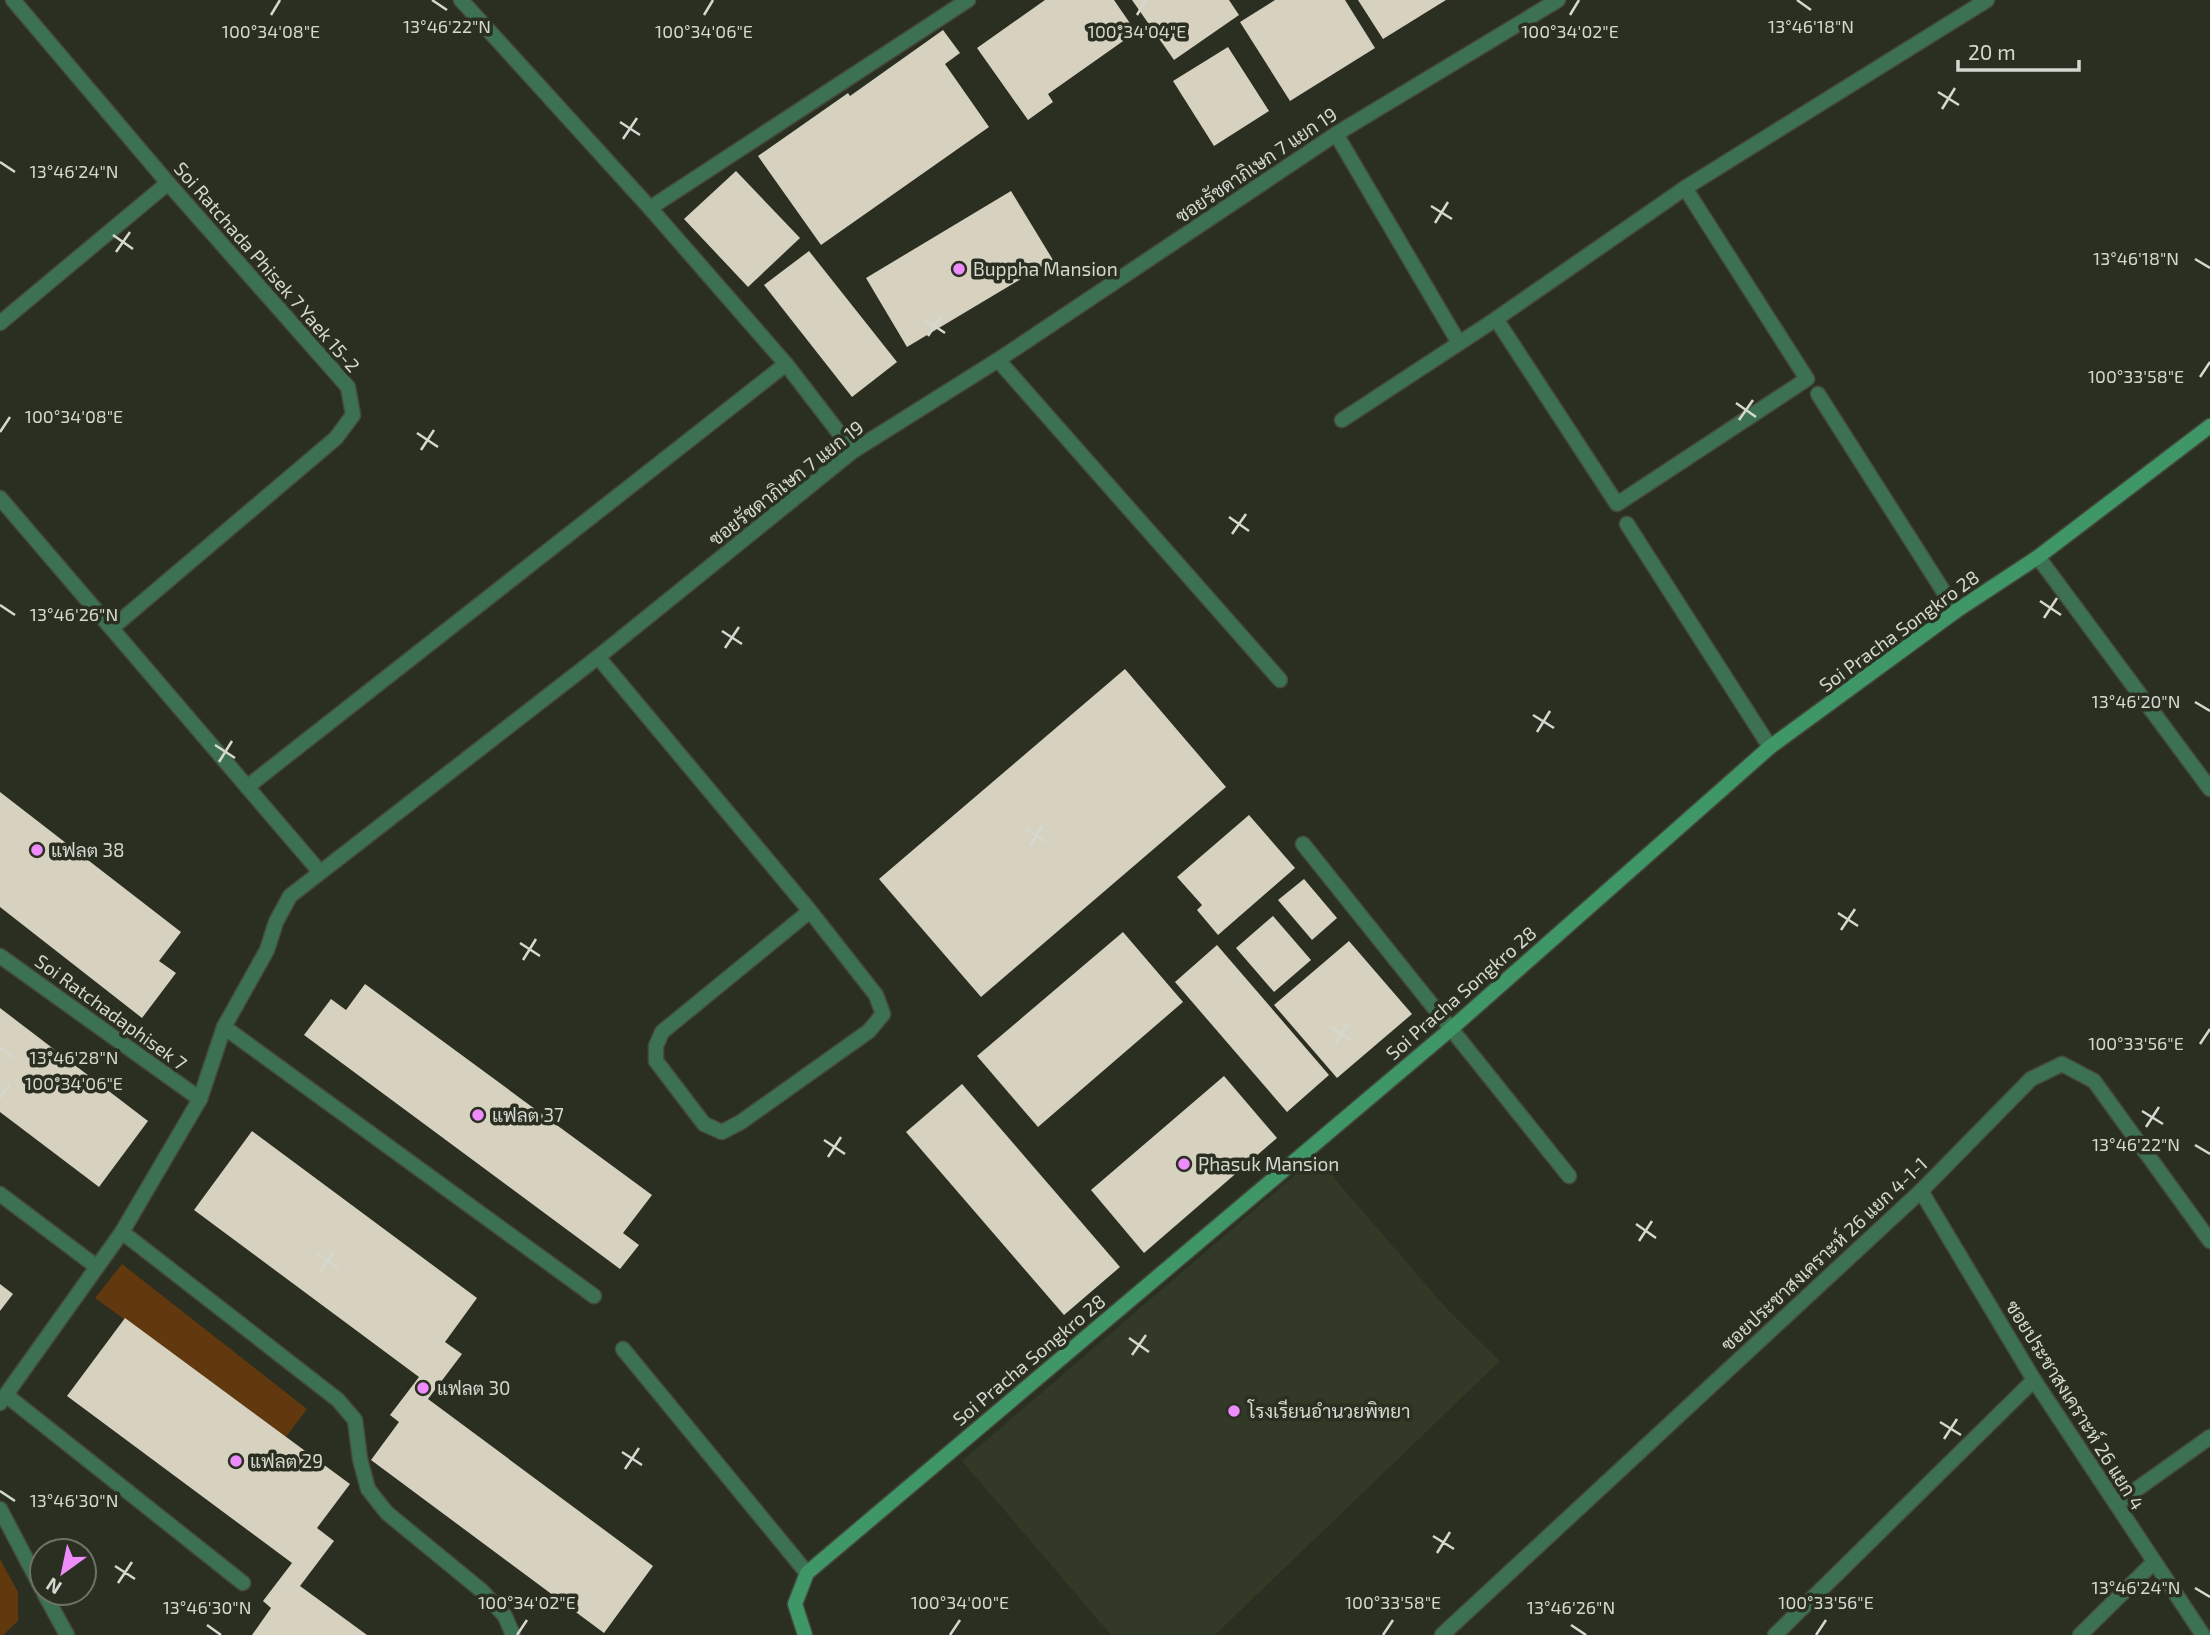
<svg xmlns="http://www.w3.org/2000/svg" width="2210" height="1635" font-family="'Exo 2',Sarabun,sans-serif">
<rect width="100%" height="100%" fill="#2a2f21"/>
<path fill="#323926" d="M1316 1157 1447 1309 1500 1361 1215 1635H1111L962 1461Z"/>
<g fill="#62380e">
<path d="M122 1264 307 1409 286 1437 95 1298Z"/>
<path d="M0 1559 18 1592V1621L3 1635H0Z"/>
</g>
<g fill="#d7d1c0">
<path d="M1045 0H1114L1136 32 1048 94 1053 102 1028 120 977 48Z"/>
<path d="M1132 0H1229L1239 15 1174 60Z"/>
<path d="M1275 0H1345L1375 48 1290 101 1240 22Z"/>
<path d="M1358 0H1446L1383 39Z"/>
<path d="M943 30 960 53 945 64 989 127 821 245 758 156 848 93 850 96Z"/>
<path d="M1228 47 1269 111 1214 146 1173 81Z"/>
<path d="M736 171 800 238 748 287 684 219Z"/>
<path d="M1011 191 1053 260 907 347 866 278Z"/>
<path d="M809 251 897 362 852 397 764 285Z"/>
<path d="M1125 669 1226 787 981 997 879 879Z"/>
<path d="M0 792 181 932 159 961 176 973 142 1018 0 907Z"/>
<path d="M1249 815 1295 868 1218 935 1197 910 1202 905 1177 877Z"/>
<path d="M1304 879 1337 918 1312 940 1278 900Z"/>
<path d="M1273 916 1311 960 1274 992 1236 948Z"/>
<path d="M1123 932 1183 1002 1038 1127 977 1056Z"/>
<path d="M1349 941 1412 1014 1337 1078 1274 1005Z"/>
<path d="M1217 945 1329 1075 1287 1112 1175 982Z"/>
<path d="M365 984 652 1195 623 1233 639 1245 620 1269 304 1035 331 999 346 1010Z"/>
<path d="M0 1008 148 1121 99 1187 0 1112Z"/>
<path d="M1224 1076 1277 1138 1144 1253 1091 1190Z"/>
<path d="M962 1084 1120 1267 1064 1315 906 1132Z"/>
<path d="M252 1131 477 1298 445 1342 462 1354 428 1399 653 1566 604 1633 371 1460 399 1422 390 1415 419 1377 194 1210Z"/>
<path d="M0 1284 13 1294 0 1311Z"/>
<path d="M125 1318 350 1484 317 1528 334 1541 300 1586 367 1635H252L271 1608 263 1601 292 1563 67 1396Z"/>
</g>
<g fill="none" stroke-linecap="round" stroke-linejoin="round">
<defs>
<g id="street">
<path d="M13 0 168 183 348 387 353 415 336 438 112 628"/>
<path d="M461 0 650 208 786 364 853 451"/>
<path d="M1336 134 1459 343"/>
<path d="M650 208 968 0"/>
<path d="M1496 319 1617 504 1807 379 1685 188"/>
<path d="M0 323 168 183"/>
<path d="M998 360 1280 680"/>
<path d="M1818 394 1956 611"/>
<path d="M1342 420 1496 319 1685 188 1987 0"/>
<path d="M0 498 320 872"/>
<path d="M1627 524 1770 747"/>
<path d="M2038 557 2210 789"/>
<path d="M598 657 810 911 876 995 883 1014 869 1031 741 1122 722 1132 704 1124 656 1061V1046L662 1032 810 911"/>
<path d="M247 787 786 364"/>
<path d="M1303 844 1569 1176"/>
<path d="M0 956 200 1099"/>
<path d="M224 1027 594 1296"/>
<path d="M1921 1191 2034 1380 2203 1635"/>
<path d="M0 1194 97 1267"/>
<path d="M122 1232 338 1400 355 1420 360 1459 368 1489 387 1513 482 1591 505 1616 513 1635"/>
<path d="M623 1349 807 1573"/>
<path d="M6 1395 243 1583"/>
<path d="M0 1403 122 1232 200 1099 224 1027 267 950 276 922 290 896 598 657 853 451 998 360 1336 134 1558 0"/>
<path d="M2116 1504 2210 1437"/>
<path d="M0 1509 42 1589"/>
<path d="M44 1593 67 1635"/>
<path d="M1442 1635 1921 1191 2031 1079 2062 1064 2094 1081 2210 1241"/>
<path d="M1775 1635 2034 1380"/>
<path d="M2080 1635 2153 1563"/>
</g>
<path id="secondary" d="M805 1635 795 1604 807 1573 1452 1028 1770 747 1956 611 2038 557 2210 426"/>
</defs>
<use href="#street" stroke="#454a3d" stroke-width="17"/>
<use href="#secondary" stroke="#454a3d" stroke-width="17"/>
<use href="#street" stroke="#3d7153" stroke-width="14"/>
<use href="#secondary" stroke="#3f9768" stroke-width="14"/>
</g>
<path fill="none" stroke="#d4d8cf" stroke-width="2.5" d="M432 0 447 10M1797 0 1811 10M271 15 280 0M704 15 713 0M1137 15 1146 0M1570 15 1579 0M1938 92 1959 105M1942 109 1955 88M620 122 640 135M623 139 637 118M0 162 15 172M1431 206 1452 219M1435 223 1448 202M113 235 133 249M116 252 130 232M2195 259 2210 268M924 319 945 333M928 336 941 316M2200 377 2210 362M1736 403 1756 417M1739 420 1753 400M0 432 10 417M417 433 438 447M421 450 434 430M1229 517 1249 531M1232 534 1246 514M2040 601 2061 615M0 605 15 615M2044 618 2057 598M722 631 742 644M725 648 739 627M2195 702 2210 711M1533 715 1554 728M1537 732 1550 711M215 745 235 758M219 762 232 741M1026 829 1047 842M1030 846 1043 825M1838 913 1858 926M1841 930 1855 909M520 943 540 956M523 960 536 939M1331 1027 1351 1040M1335 1044 1348 1023M2200 1044 2210 1029M0 1048 15 1058M0 1098 10 1084M2142 1111 2163 1124M2146 1127 2159 1107M824 1140 845 1154M2195 1145 2210 1154M828 1157 841 1137M1636 1224 1656 1238M1639 1241 1652 1221M317 1254 338 1268M321 1271 334 1251M1129 1338 1149 1352M1132 1355 1146 1335M1940 1422 1961 1435M1944 1439 1957 1419M622 1452 642 1465M625 1469 639 1448M0 1491 15 1501M1433 1536 1454 1549M1437 1553 1450 1532M115 1566 135 1579M118 1583 132 1562M2195 1588 2210 1597M207 1625 221 1635M1571 1625 1586 1635M517 1635 527 1620M950 1635 960 1620M1383 1635 1393 1620M1816 1635 1826 1620"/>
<g fill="#ed8cfa" stroke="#2a2f21" stroke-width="2.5">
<circle cx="959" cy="269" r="7"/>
<circle cx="37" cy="850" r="7"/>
<circle cx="478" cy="1115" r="7"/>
<circle cx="1184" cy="1164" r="7"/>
<circle cx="423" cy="1388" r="7"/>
<circle cx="1234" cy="1411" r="7"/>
<circle cx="236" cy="1461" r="7"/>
</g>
<g text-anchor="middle" stroke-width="7" stroke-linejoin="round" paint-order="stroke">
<g font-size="19" fill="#d4d8cf" stroke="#2a2f21">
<text transform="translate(1256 165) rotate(-34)" y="7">ซอยรัชดาภิเษก 7 แยก 19</text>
<text transform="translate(267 267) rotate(49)" y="7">Soi Ratchada Phisek 7 Yaek 15-2</text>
<text transform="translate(786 483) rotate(-38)" y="7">ซอยรัชดาภิเษก 7 แยก 19</text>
<text transform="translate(1899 631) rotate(-36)" y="7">Soi Pracha Songkro 28</text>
<text transform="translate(1461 993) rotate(-41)" y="7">Soi Pracha Songkro 28</text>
<text transform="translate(111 1012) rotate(36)" y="7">Soi Ratchadaphisek 7</text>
<text transform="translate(1824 1254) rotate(-43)" y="7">ซอยประชาสงเคราะห์ 26 แยก 4-1-1</text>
<text transform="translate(1029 1360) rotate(-40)" y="7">Soi Pracha Songkro 28</text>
<text transform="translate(2075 1405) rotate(58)" y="7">ซอยประชาสงเคราะห์ 26 แยก 4</text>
</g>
<g font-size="19" fill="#d4d8cf" stroke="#2a2f21" text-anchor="start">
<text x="973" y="276">Buppha Mansion</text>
<text x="51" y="857">แฟลต 38</text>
<text x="492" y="1122">แฟลต 37</text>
<text x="1198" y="1171">Phasuk Mansion</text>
<text x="437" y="1395">แฟลต 30</text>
<text x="1248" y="1418">โรงเรียนอำนวยพิทยา</text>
<text x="250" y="1468">แฟลต 29</text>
</g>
</g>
<g font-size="18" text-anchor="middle" fill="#d4d8cf" stroke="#2a2f21" stroke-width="7" stroke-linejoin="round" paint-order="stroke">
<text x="447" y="33">13°46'22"N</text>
<text x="1811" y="33">13°46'18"N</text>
<text x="271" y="38">100°34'08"E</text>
<text x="704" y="38">100°34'06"E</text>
<text x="1137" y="38">100°34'04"E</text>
<text x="1570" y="38">100°34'02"E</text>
<text x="74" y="178">13°46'24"N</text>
<text x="2136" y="265">13°46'18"N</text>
<text x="2136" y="383">100°33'58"E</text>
<text x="74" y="423">100°34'08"E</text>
<text x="74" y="621">13°46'26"N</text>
<text x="2136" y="708">13°46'20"N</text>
<text x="2136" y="1050">100°33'56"E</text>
<text x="74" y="1064">13°46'28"N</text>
<text x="74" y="1090">100°34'06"E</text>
<text x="2136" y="1151">13°46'22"N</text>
<text x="74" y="1507">13°46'30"N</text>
<text x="2136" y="1594">13°46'24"N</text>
<text x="527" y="1609">100°34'02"E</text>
<text x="960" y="1609">100°34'00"E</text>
<text x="1393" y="1609">100°33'58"E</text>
<text x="1826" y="1609">100°33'56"E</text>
<text x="207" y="1614">13°46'30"N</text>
<text x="1571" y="1614">13°46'26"N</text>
</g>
<g transform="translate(63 1572) rotate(213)"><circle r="33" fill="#2a2f21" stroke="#6e7367" stroke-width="2"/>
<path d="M0-5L12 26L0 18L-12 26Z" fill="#ed8cfa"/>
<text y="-10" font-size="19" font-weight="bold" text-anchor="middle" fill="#d4d8cf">N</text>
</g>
<path d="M1958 60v10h121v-10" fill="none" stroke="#d4d8cf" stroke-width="3.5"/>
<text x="1968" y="60" font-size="21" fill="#d4d8cf" stroke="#2a2f21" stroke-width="5" paint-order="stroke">20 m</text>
</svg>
